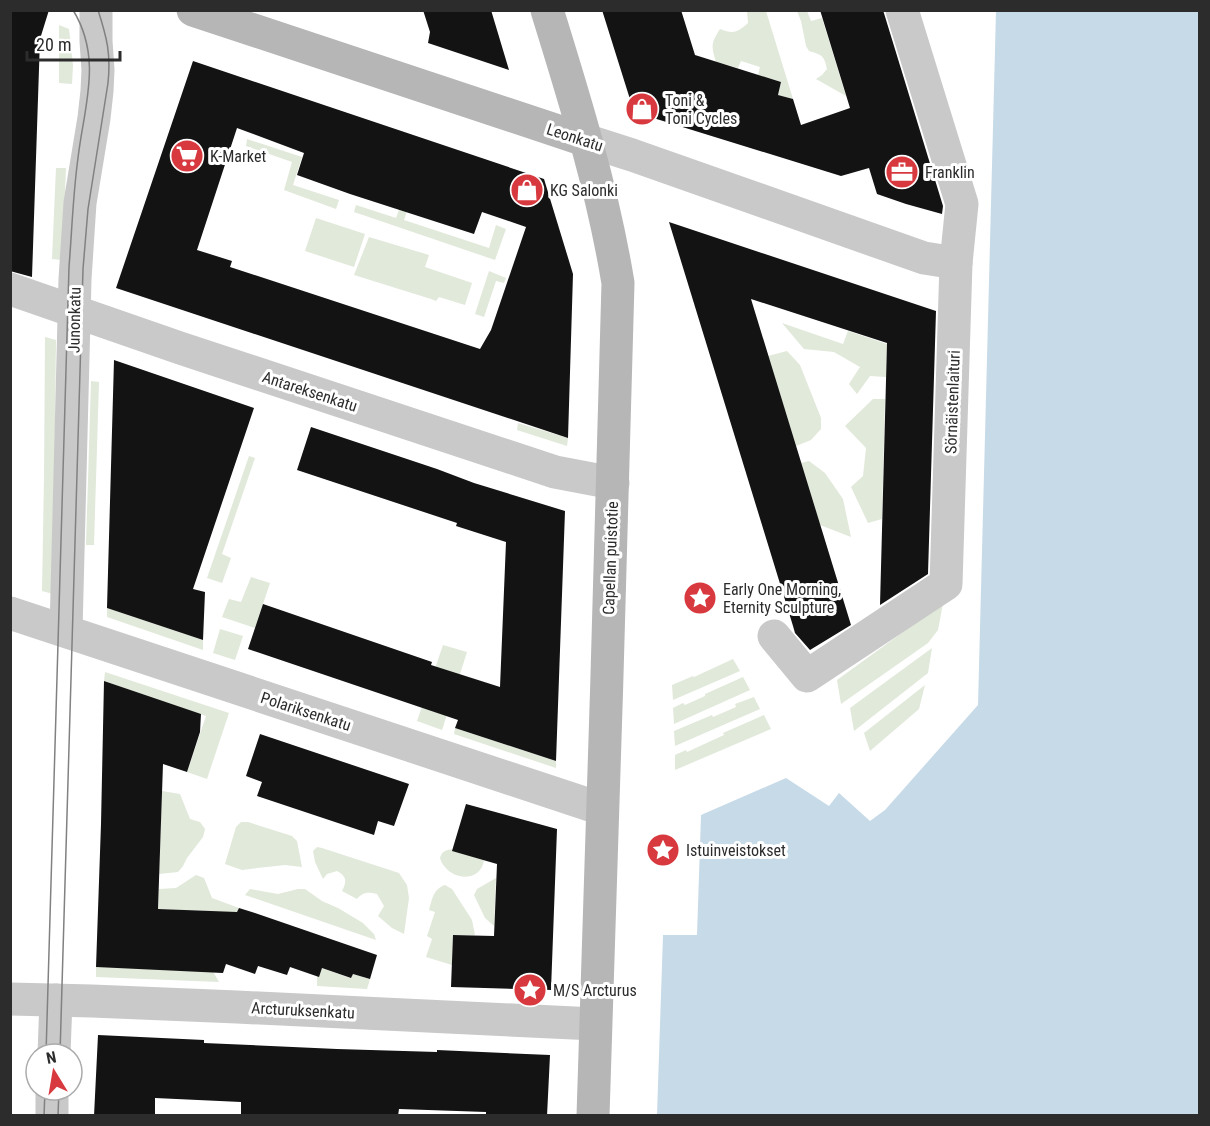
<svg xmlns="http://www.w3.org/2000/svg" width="1210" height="1126" font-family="'Roboto Condensed',sans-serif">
<rect width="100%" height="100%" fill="#fff"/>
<g fill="#e1e9da">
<path d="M747 11H766L793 99 778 95 781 82 758 75 760 67 741 61 738 68 716 62C711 46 711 43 720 29 733 34 737 33 748 23Z"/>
<path d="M797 11H807L811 21 822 18 846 96 816 79 822 75 827 69C824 55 822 55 809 51L806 46 801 21Z"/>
<path d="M59 25 69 29 73 65 72 84 59 83Z"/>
<path d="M247 139 302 157 293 185 339 200 336 209 284 190 292 162 246 146Z"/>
<path d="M56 168H66L62 260 52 259Z"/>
<path d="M405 193 412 196 404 220 489 248 496 225 506 229 495 260 354 212 356 205 396 218Z"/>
<path d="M316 218 365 234 354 267 305 251Z"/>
<path d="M369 237 429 255 425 267 472 283 465 305 439 297 436 301 431 299 354 275Z"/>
<path d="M489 271 506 278 504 283 496 281 484 317 475 314Z"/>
<path d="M782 323 843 344 848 331 887 344 886 377 870 376 857 394 849 384 860 367 834 352 804 349Z"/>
<path d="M45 337 56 340 53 594 42 591 44 478Z"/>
<path d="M787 351 800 365 821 418V429L811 440 796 446 768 356Z"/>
<path d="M91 381 99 382 94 545H86Z"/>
<path d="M873 399H885L882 519 868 523 851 487 863 476 866 448 845 426Z"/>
<path d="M518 423 568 438 567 446 517 430Z"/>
<path d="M249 456 255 458 222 554 231 558 222 583 207 578Z"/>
<path d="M809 461 825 473 843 499 851 537 820 525 801 463Z"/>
<path d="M251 577 270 583 255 628 222 617 229 599 241 602Z"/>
<path d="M943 603 938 630 928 643 841 704 837 680Z"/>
<path d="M107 608 203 640V650L107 617Z"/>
<path d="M220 629 243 636 235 660 213 653Z"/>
<path d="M443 645 467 652 442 730 417 721Z"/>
<path d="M932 648 928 673 854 731 850 708Z"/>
<path d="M733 659 740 671 673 700 672 685 693 676 694 677Z"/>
<path d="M105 672 229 713 207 779 187 772 206 716 104 681Z"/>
<path d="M743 677 750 690 674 724 673 708 683 703 685 705 705 696V694Z"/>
<path d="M925 685 919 709 870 751 864 733Z"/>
<path d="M754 697 760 709 675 746 674 731 712 715 713 717 736 707 735 704Z"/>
<path d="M764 715 771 729 675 770V755L686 750 687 752 724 735 723 733Z"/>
<path d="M455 728 556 761V768L454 734Z"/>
<path d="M162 791 180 794 190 819 200 822 205 829 203 837 187 858 183 866 178 872 159 874Z"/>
<path d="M241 822H248L292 836 297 841 302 867 285 865 257 868 242 870 225 864 236 827Z"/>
<path d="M317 847 322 848 399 873 407 885 409 898 404 934 392 928 378 916 384 906 377 894C368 892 363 892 357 899L342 891C347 882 347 876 337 871L327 874 323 879 315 862 313 851Z"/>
<path d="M453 849V851L484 860C481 881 456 881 445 867 442 864 441 861 440 858 442 851 446 850 453 849Z"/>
<path d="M196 875 204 878 212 898 239 908 234 921 207 911 158 909 159 889 176 888Z"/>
<path d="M496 878 494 926 485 918 474 895 477 889Z"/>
<path d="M445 885 452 889 472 920 475 935H453L452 965 426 957 432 939 427 936 435 912 429 910C432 900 433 889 445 885Z"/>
<path d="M250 889 278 894 298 889H305L322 901 338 908 363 923 374 934 376 940 245 895Z"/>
<path d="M96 967 211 968 219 982 96 977Z"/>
<path d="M322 968 350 978 353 974 370 979 367 989 317 986V976Z"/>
</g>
<path fill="#c7dae8" d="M996 11H1199V1115H657L663 935H697L701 815 786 778 829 806 839 793 870 821 885 810 978 705Z"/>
<g fill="#131313" fill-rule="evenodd">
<path d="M10 10H49L40 39 32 277 10 271Z"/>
<path d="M423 10H491L509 70 428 43 430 32Z"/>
<path d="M602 10H681L695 55 781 82 778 95 793 99 801 125 850 108 820 10H883L943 206 942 214 906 204 877 194 869 168 841 176 634 112Z"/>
<path d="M193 61 544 179 573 274 568 438 116 288ZM237 128 304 153 297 175 350 194 474 234 482 212 526 227 491 330 480 349 230 267 232 261 197 250Z"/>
<path d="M669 222 936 311 928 574 880 605 887 343 751 299 851 625 810 650 795 633 793 626Z"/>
<path d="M114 360 254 408 193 589 205 592 203 640 107 608Z"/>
<path d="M311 427 437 469 474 483 565 511 556 761 455 728 458 720 248 649 263 604 432 662 431 665 500 687 506 542 456 526 457 523 297 470Z"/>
<path d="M104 681 201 714 200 732 187 772 163 764 158 909 237 912 239 908 255 913 377 955 370 979 353 974 351 978 322 968 319 977 290 967 287 975 258 966 255 974 226 964 223 973 96 967 101 824Z"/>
<path d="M260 734 409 784 394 826 378 821 374 835 257 796 262 782 246 776Z"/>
<path d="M466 804 557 829 551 990 451 987 453 935 494 936 497 864 452 851Z"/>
<path d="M98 1035 204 1040V1043L337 1049 437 1052V1050L550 1055 547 1116H486V1112L399 1109 398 1116H241V1102L155 1098V1116H94Z"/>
</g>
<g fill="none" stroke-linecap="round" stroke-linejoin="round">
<g stroke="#c9c9c9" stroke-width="33">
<path d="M585 140 632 155 924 258 956 263"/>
<path d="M10 289 180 348 555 472 613 483"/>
<path d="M10 613 602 809"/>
<path d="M66 631 75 279 80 203 94 118 97 91 98 70 96 41V10"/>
<path d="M774 636 807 676 946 584 956 263 962 204 902 10"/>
<path d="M10 999 92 1001 237 1007 595 1024"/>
<path d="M54 1054 56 1000"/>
<path d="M52 1116V1090"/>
</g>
<g stroke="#b6b6b6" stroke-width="33">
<path d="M193 10 585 140"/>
<path d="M547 10C575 100 603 191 618 283 612 561 601 838 593 1116"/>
</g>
<g stroke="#818181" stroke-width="1.5">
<path d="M46 1054 69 267C72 230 73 194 78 158 84 106 103 59 73 10"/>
<path d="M60 1054 83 269 88 209 108 83C111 54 107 38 98 10"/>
<path d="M44 1116 45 1090"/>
<path d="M58 1116 59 1090"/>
</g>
</g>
<defs>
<symbol id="shop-disc" viewBox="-11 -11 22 22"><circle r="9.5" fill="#d7393f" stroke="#fff"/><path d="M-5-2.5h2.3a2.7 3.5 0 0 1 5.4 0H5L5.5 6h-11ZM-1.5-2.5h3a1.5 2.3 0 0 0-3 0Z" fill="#fff"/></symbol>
<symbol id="supermarket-disc" viewBox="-11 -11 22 22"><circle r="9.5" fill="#d7393f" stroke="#fff"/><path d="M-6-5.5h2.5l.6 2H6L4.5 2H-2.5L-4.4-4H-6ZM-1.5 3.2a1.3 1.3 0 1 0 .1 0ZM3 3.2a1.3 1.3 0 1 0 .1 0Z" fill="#fff"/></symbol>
<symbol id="office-disc" viewBox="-11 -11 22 22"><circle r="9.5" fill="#d7393f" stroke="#fff"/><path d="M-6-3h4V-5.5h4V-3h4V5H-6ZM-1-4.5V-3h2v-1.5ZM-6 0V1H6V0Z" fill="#fff"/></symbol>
<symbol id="sight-disc" viewBox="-11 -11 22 22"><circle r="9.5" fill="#d7393f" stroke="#fff"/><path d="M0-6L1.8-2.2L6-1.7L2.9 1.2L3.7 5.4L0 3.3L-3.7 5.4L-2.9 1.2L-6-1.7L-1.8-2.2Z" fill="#fff"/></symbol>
</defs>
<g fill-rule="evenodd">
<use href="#shop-disc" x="623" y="90" width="38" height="38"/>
<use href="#supermarket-disc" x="168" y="137" width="38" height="38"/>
<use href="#office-disc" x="883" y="153" width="38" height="38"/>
<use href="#shop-disc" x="508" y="171" width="38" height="38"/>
<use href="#sight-disc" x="681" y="579" width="38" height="38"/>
<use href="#sight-disc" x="644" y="831" width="38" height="38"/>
<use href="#sight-disc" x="511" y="971" width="38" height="38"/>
</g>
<g text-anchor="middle" stroke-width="6" stroke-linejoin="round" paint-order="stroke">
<g font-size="16" fill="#2c2c2c" stroke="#fff" text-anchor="start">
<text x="665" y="106">Toni &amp;<tspan x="665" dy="18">Toni Cycles</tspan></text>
<text x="210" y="162">K-Market</text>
<text x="925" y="178">Franklin</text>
<text x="550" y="196">KG Salonki</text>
<text x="723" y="595">Early One Morning,<tspan x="723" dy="18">Eternity Sculpture</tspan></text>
<text x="686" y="856">Istuinveistokset</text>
<text x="553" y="996">M/S Arcturus</text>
</g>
<g font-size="16" fill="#2c2c2c" stroke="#fff">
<text transform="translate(575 137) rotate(18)" y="6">Leonkatu</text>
<text transform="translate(74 320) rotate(-89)" y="6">Junonkatu</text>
<text transform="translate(310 391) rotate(18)" y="6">Antareksenkatu</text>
<text transform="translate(952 402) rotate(-88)" y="6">Sörnäistenlaituri</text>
<text transform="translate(610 558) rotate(-88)" y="6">Capellan puistotie</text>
<text transform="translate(306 711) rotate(18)" y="6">Polariksenkatu</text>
<text transform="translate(303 1010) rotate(3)" y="6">Arcturuksenkatu</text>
</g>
</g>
<rect width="1210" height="1126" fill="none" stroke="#2c2c2c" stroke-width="24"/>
<g transform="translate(54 1072) rotate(349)"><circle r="28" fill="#ffffff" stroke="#ababab" stroke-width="1.5"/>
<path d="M0-4.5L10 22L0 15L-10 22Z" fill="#d7393f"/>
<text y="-9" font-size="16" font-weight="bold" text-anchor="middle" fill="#2c2c2c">N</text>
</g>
<path d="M27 51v9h93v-9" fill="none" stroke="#2c2c2c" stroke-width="3"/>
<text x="36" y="51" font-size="18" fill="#2c2c2c" stroke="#ffffff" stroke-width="4.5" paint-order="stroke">20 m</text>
</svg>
